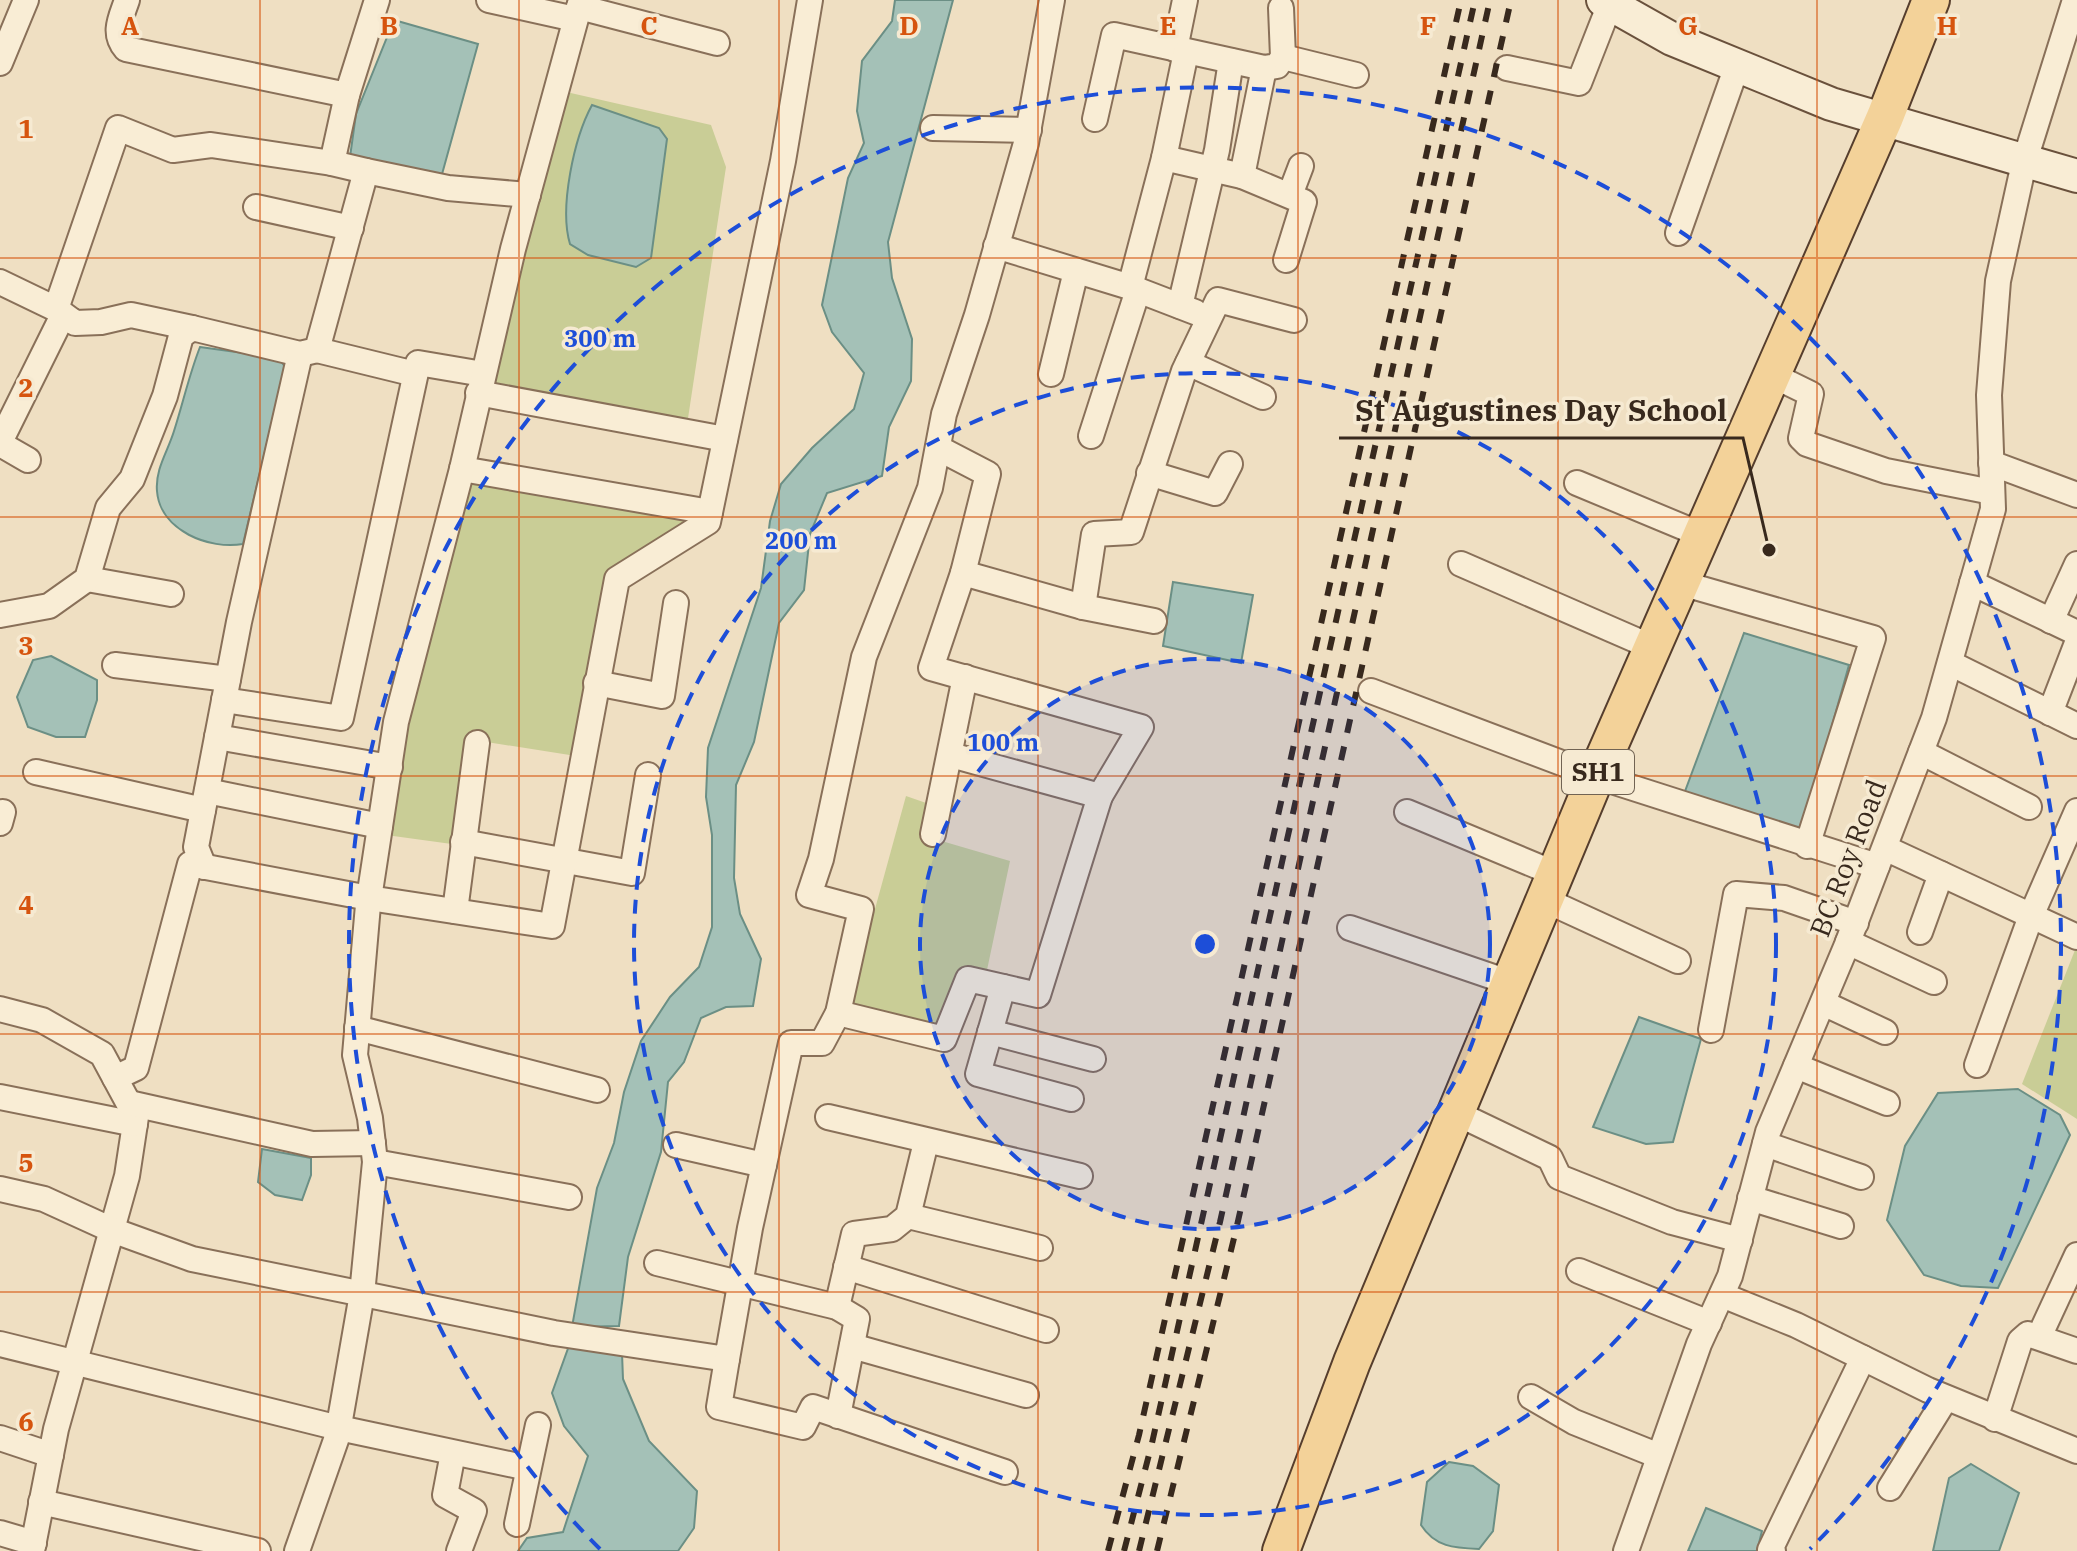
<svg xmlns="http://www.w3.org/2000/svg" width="2077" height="1551" font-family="'IBM Plex Serif',serif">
<rect width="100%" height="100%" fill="#efdfc2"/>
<g fill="#c9cd96">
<path d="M562 91 711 125 726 167 687 425 487 389Z"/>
<path d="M471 479 701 521 612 576 576 756 474 740 459 845 386 835 397 745Z"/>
<path d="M906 796 929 804 928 837 1010 861 987 970 963 974 937 1030 847 1011Z"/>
<path d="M2077 945V1119L2022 1084Z"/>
</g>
<g fill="#a4c1b7" stroke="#6b8f85" stroke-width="2">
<path d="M895 0H953L888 242 892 278 912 339 911 381 889 427 882 476 827 493 810 534 804 590 779 623 754 742 736 785 734 878 740 914 761 959 753 1006 726 1007 701 1018 684 1062 668 1082 661 1152 628 1257 619 1326 572 1327 597 1188 614 1143 624 1092 641 1041 670 997 699 967 712 927V835L706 797 708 748 761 588 770 521 781 484 812 448 854 409 864 373 832 332 822 305 848 178 864 143 857 111 862 61 892 21Z"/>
<path d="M394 20 478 44 439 185 349 164 356 114Z"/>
<path d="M592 105 659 128 667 139 651 258 636 267 588 255 570 244C559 208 574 138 592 105Z"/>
<path d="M200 347 279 358 285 367 243 544C210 550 160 531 157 491 155 469 168 451 174 431 183 403 189 375 200 347Z"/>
<path d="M1173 582 1253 595 1241 663 1163 646Z"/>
<path d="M1744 633 1849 665 1801 836 1681 802Z"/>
<path d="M51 656 97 680V700L85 737H56L28 727 17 697 33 660Z"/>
<path d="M1639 1017 1701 1039 1673 1142 1646 1144 1593 1127Z"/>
<path d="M2018 1089 2060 1115 2070 1135 1998 1288 1961 1286 1924 1275 1887 1220 1905 1146 1938 1093Z"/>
<path d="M262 1149 311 1158V1175L302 1200 275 1195 258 1182Z"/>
<path d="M570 1343 622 1353 623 1379 649 1441 697 1491 694 1528 678 1551H518L527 1538 563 1532 588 1456 564 1426 552 1393Z"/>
<path d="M1449 1462 1473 1466 1499 1485 1493 1531 1479 1549C1454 1548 1435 1547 1421 1525L1427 1482Z"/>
<path d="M1971 1464 2019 1493 1999 1551H1933L1949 1478Z"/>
<path d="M1706 1508 1762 1531 1757 1551H1688Z"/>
</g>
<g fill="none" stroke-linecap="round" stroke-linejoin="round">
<defs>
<g id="street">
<path d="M127 0C121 18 112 33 126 49L347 95 377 0"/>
<path d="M489 0 575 19"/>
<path d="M579 7 717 43"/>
<path d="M1175 49 1185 0"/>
<path d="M1283 57 1356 75"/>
<path d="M0 63 26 0"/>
<path d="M1507 68 1579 83 1610 4"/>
<path d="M1095 119 1114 35 1264 68 1277 66 1283 57 1281 8"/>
<path d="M933 128 1029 130"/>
<path d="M1164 158 1242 176 1304 202 1286 260"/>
<path d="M366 171 448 188 528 195"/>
<path d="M1242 176 1264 68"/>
<path d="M1290 195 1301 166"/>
<path d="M256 207 351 228"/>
<path d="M1678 233 1737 66"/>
<path d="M996 246 1130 287 1195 312"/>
<path d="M0 282 56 309 75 323 101 322 131 315 192 328"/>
<path d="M1130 287 1164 158 1186 52"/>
<path d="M1180 306 1217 150 1231 61"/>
<path d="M56 309 118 128 173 150 211 145 332 163"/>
<path d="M317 350 415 374"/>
<path d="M1188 363 1263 397"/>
<path d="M1051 374 1076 271"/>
<path d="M1770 374 1811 394 1801 438 1807 444 1886 471 1992 492"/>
<path d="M478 393 725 439"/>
<path d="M1091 436 1138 290"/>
<path d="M0 442 63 315"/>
<path d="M0 444 28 460"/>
<path d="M938 448 988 474 963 573 931 668 1141 727 1100 796 951 755"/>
<path d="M1991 463 2077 495"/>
<path d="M462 469 710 512"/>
<path d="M1149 473 1215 493 1230 464"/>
<path d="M1577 483 1702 535"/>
<path d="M1461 564 1654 648"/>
<path d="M963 573 1083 607 1154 621"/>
<path d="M87 579 171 594"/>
<path d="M1681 583 1873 638 1807 846"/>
<path d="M1972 583 2077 633"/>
<path d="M1083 607 1094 534 1131 532 1184 371 1218 300 1294 320"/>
<path d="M0 615 49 606 87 579 108 508 132 479 165 396 181 336 192 328 300 354 317 350 366 171 332 163 347 95"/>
<path d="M2051 621 2077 564"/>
<path d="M1950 663 2077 726"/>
<path d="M115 665 228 679"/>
<path d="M596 683 662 696 676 603"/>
<path d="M1371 691 1596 776 1877 866"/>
<path d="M224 700 341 718 418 363 483 374"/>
<path d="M2050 713 2077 643"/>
<path d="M217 737 390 767"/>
<path d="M1921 752 2029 807"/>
<path d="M36 772 203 810"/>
<path d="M207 791 380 826"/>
<path d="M1407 812 1556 874"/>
<path d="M0 823 3 812"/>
<path d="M933 834 965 677"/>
<path d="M463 842 632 873 648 775"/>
<path d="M1885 848 2077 937"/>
<path d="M204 867 196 847 239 622 300 354"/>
<path d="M1545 900 1678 961"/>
<path d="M455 911 477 743"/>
<path d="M1350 928 1511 983"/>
<path d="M1920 932 1941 874"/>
<path d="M1848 942 1934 982"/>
<path d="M1003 987 978 1074 1071 1099"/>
<path d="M1823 1003 1885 1032"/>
<path d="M0 1009 42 1020 102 1054 136 1117 127 1176 56 1429 32 1551"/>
<path d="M838 1013 944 1039 968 979 1038 995 1100 796"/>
<path d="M357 1028 597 1090"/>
<path d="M1711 1030 1736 894 1784 898 1856 923"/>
<path d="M990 1032 1093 1059"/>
<path d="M1977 1065 2031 916 2077 811"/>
<path d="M1796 1066 1887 1103"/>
<path d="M115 1078 136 1068 190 864 369 898 552 926 617 579 708 522 783 161 810 0"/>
<path d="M0 1097 135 1124"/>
<path d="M129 1103 312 1144 373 1143"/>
<path d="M1456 1113 1550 1158 1559 1177 1672 1222 1740 1240"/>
<path d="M828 1117 1080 1176"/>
<path d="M1765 1144 1861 1177"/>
<path d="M676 1145 764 1165"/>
<path d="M375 1162 569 1197"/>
<path d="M0 1189 44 1199 112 1230 192 1259 554 1333 727 1359 750 1228 791 1043H822L838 1013 861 909 809 895 821 859 864 657 930 488 944 414 977 315 1026 143 1052 0"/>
<path d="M1750 1198 1841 1226"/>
<path d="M908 1216 1040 1248"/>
<path d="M657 1263 837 1307 857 1319 838 1416"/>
<path d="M846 1267 1046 1330"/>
<path d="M1579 1271 1709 1323"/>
<path d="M1722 1295 1796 1325 1928 1390 2077 1451"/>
<path d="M837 1307 854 1234 892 1229 908 1216 926 1142"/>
<path d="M2039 1337 2077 1255"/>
<path d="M0 1344 339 1428 528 1468"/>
<path d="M852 1346 1026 1395"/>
<path d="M727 1359 719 1407 803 1427 813 1407 1005 1472"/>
<path d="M1531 1397 1574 1422 1659 1456"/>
<path d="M1995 1419 2020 1341 2028 1334 2077 1351"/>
<path d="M0 1438 51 1455"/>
<path d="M453 1453 445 1495 474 1511 459 1551"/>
<path d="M1890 1488 1946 1398"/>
<path d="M41 1502 258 1551"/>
<path d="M517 1524 538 1425"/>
<path d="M0 1533 34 1543"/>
<path d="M297 1551 337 1437 362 1294 375 1162 370 1118 355 1055 368 905 396 722 462 469 513 249 581 0"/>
<path d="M1626 1551 1699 1344 1730 1276 1768 1132 1846 947 1934 718 1993 509 1989 395 1998 281 2024 163 2075 0"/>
<path d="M1773 1551 1770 1550 1863 1358"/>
</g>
<path id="secondary" d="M1603 0 1672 39 1831 104 2077 176"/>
<path id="primary" d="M1281 1551 1352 1362 1596 776 1885 117 1931 0"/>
</defs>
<use href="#street" stroke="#897059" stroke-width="28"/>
<use href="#secondary" stroke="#6a513c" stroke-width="36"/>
<use href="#primary" stroke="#563e2d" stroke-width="40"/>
<use href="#street" stroke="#f9edd5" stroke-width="24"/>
<use href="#secondary" stroke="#f9edd5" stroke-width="32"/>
<use href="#primary" stroke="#f3d299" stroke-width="36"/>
<g stroke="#38291d" stroke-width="6" stroke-dasharray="14 14" stroke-linecap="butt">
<path d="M1108 1551 1139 1435 1461 0"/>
<path d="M1124 1551 1152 1443 1475 0"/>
<path d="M1139 1551 1220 1222 1490 0"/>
<path d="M1157 1551 1236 1230 1511 0"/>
</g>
</g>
<path fill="none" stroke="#d6540e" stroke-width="2" stroke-opacity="0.55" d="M260 0V1551M519 0V1551M779 0V1551M1038 0V1551M1298 0V1551M1558 0V1551M1817 0V1551M0 258H2077M0 517H2077M0 776H2077M0 1034H2077M0 1292H2077"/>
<circle cx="1205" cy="944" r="285" fill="#1d4ed8" fill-opacity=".12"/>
<g fill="none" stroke="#1d4ed8" stroke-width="4" stroke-dasharray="14 10">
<circle cx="1205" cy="944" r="285"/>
<circle cx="1205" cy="944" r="571"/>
<path d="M600 1549A856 856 0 1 1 1810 1549"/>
</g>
<g text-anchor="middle" stroke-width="7" stroke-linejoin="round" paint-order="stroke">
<rect fill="#f6ead2" stroke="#716353" stroke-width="2" x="1562" y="750" width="72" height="44" rx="6"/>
<g font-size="26" font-weight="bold" fill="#38291d">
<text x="1598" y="781">SH1</text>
</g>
<g font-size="28" fill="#38291d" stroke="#f6ead2">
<text transform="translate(1848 858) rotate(-69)" y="10">BC Roy Road</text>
</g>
</g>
<g font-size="26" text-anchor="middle" font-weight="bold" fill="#d6540e" stroke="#f6ead2" stroke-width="7" stroke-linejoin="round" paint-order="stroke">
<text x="130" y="35">A</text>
<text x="389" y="35">B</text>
<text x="649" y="35">C</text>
<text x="909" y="35">D</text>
<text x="1168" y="35">E</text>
<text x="1428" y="35">F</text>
<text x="1688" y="35">G</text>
<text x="1947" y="35">H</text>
<text x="26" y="138">1</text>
<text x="26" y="397">2</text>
<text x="26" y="655">3</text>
<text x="26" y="914">4</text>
<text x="26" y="1172">5</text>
<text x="26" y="1431">6</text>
</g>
<circle cx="1205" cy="944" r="12" fill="#1d4ed8" stroke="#f6ead2" stroke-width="4"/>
<g font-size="24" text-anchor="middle" font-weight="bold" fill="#1d4ed8" stroke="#f6ead2" stroke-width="7" stroke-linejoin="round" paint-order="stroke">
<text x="600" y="347">300 m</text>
<text x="801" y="549">200 m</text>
<text x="1003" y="751">100 m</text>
</g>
<path fill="none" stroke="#38291d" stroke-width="3" d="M1769 550L1743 438H1339"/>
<circle fill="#38291d" stroke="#f6ead2" stroke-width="3" cx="1769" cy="550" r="8"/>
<g font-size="30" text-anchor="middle" font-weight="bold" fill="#38291d" stroke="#f6ead2" stroke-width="7" stroke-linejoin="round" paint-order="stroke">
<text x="1541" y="421">St Augustines Day School</text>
</g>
</svg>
